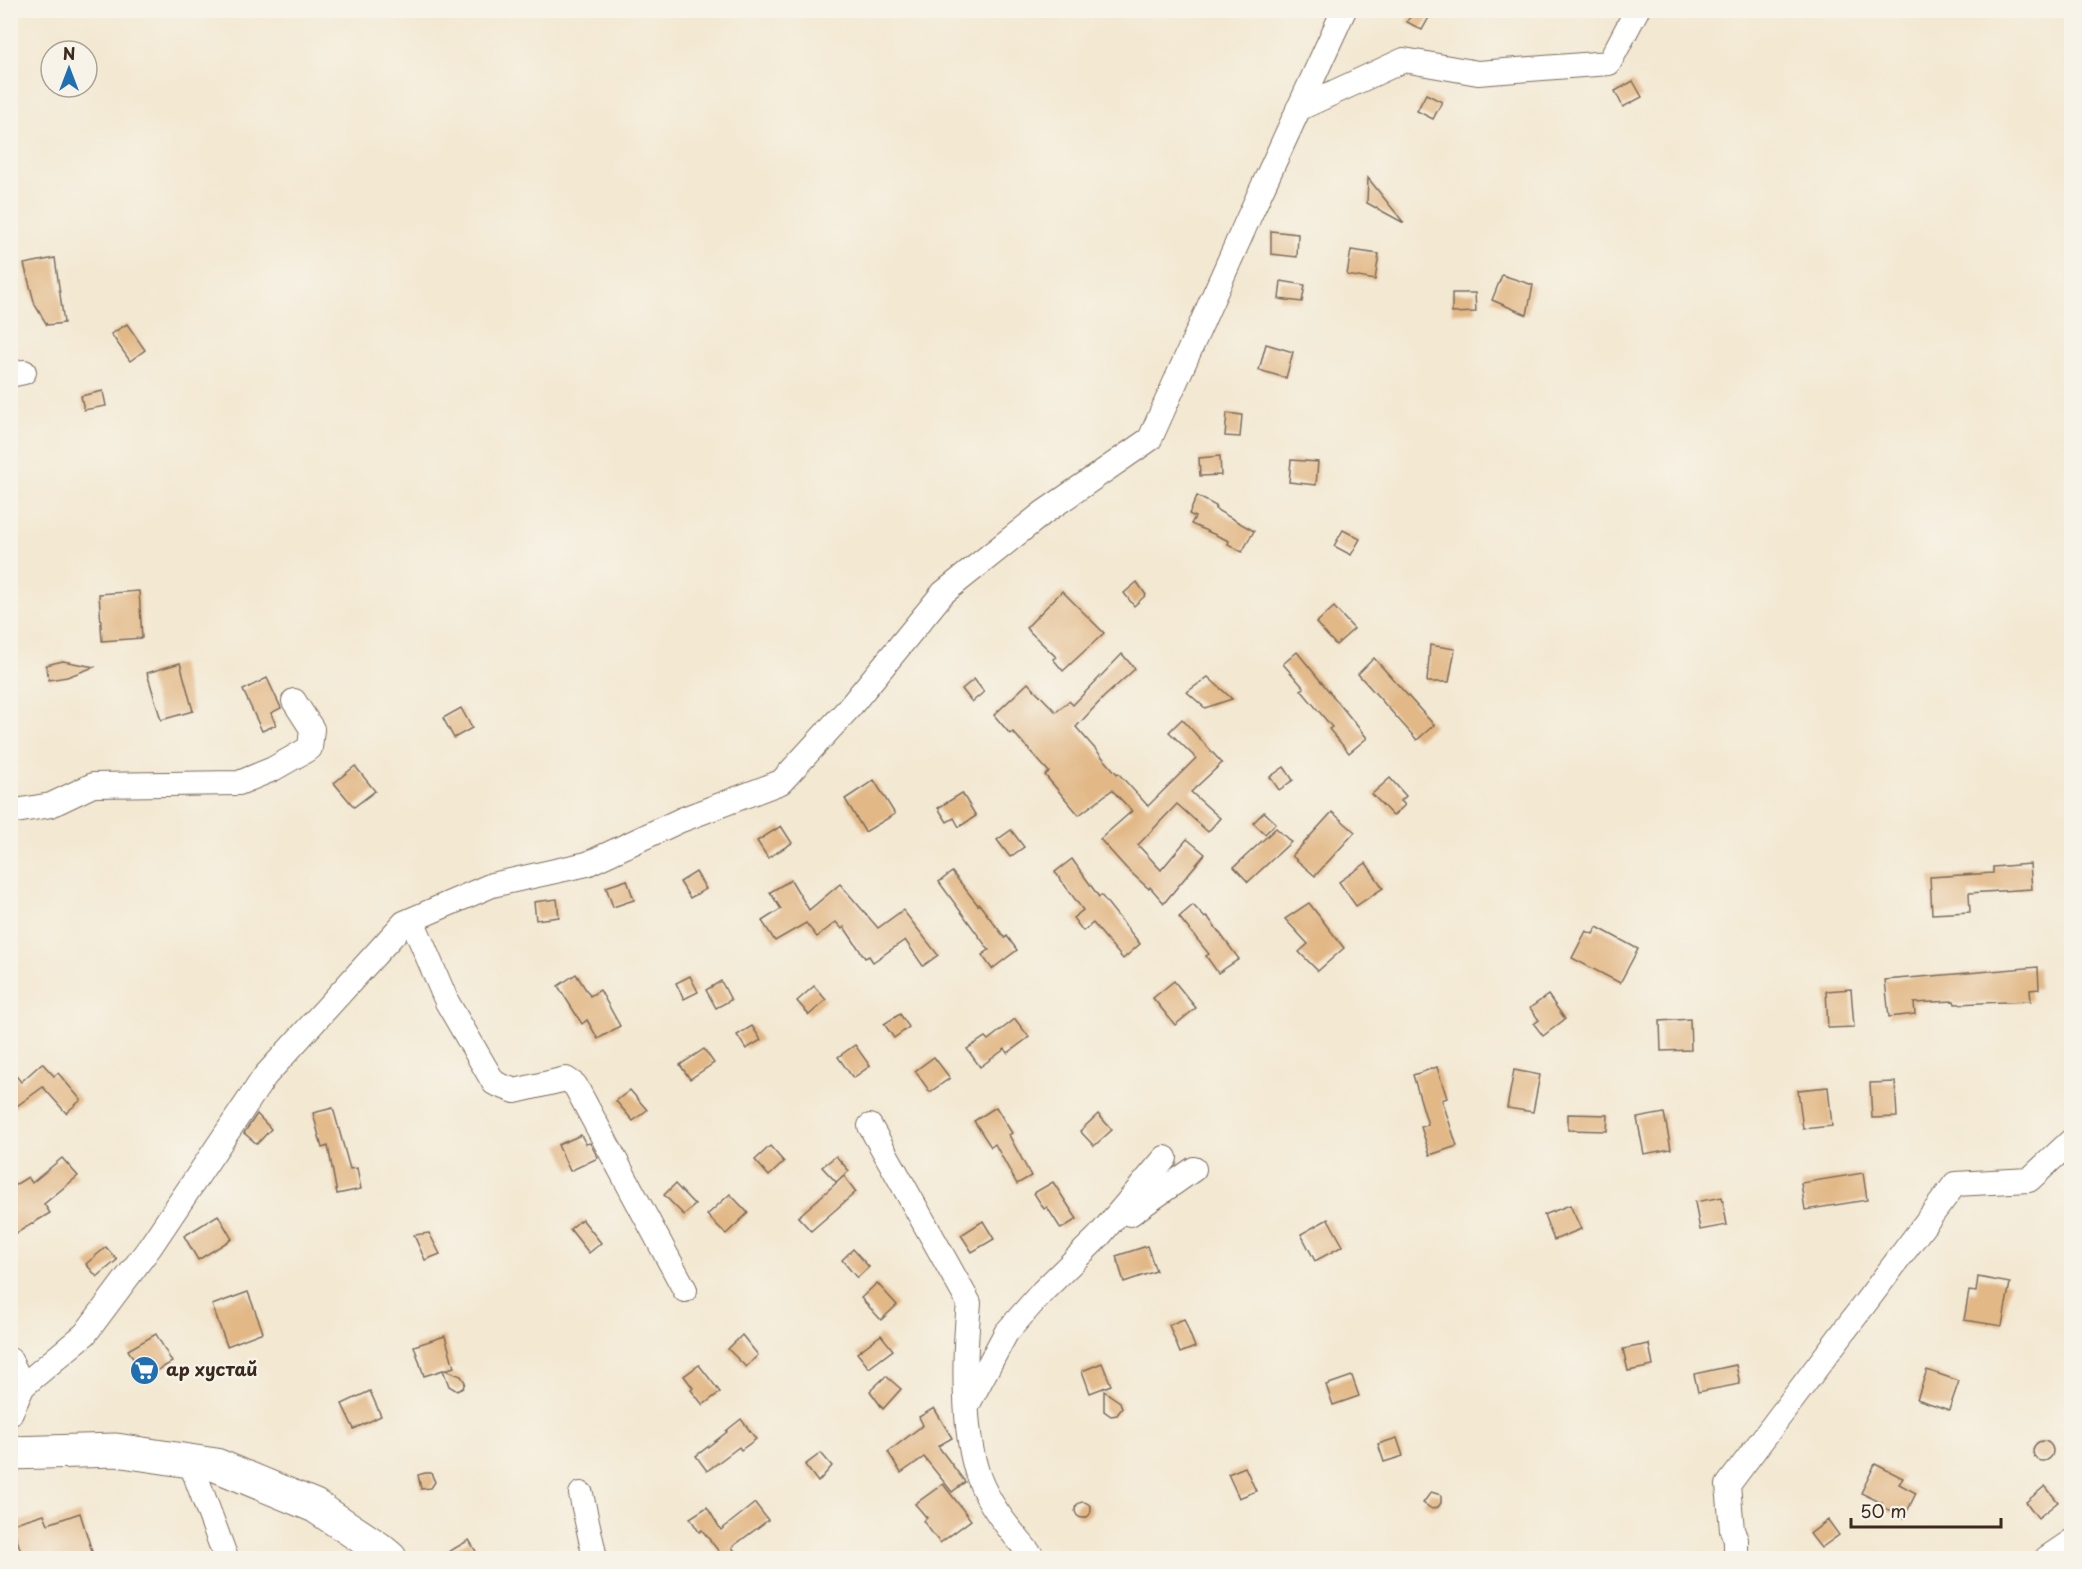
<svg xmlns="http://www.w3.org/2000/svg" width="2082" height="1569" font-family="'Playpen Sans',sans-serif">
<rect width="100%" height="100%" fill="#f7f3e8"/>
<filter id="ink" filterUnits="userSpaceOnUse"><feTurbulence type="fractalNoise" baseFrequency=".0167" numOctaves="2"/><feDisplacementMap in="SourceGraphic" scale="12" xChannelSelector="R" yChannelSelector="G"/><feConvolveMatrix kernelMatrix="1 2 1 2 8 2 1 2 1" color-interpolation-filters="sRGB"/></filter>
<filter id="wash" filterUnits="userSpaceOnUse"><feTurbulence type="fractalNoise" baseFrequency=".008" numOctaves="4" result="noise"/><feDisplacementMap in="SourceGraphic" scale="24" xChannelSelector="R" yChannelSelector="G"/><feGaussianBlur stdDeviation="1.35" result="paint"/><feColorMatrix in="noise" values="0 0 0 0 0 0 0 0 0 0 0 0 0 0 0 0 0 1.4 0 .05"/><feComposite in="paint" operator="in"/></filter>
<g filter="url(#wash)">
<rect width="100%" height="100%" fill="#f3e8d2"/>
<g id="blocks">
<g fill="#e2b886">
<path d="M1414 10H1433L1422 30 1407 22Z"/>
<path d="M1633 81 1642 97 1623 107 1615 91Z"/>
<path d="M1426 94 1442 102 1433 119 1417 111Z"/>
<path d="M1368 178 1404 223 1367 203Z"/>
<path d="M1271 231 1298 234 1297 257 1271 254Z"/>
<path d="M1351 250 1379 254 1375 280 1347 275Z"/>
<path d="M55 258 64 323 47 325 35 305 24 264Z"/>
<path d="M1502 275 1533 285 1527 315 1492 300Z"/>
<path d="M1281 281 1305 285 1302 302 1279 299Z"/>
<path d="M1452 293H1475L1476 312 1452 313Z"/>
<path d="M127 324 145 350 130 361 111 334Z"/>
<path d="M1266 344 1293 352 1286 378 1259 370Z"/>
<path d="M103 391 106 406 84 410 81 396Z"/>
<path d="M1227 413 1242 415 1240 437 1225 436Z"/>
<path d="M1220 456 1221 475 1200 476 1199 458Z"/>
<path d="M1291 460 1318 462 1316 485 1289 482Z"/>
<path d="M1197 496 1216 506 1215 509 1254 531 1242 552 1228 544 1229 541 1191 524 1195 517 1189 514Z"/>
<path d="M1343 530 1360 539 1351 555 1334 546Z"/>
<path d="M1137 582 1146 595 1134 606 1124 593Z"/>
<path d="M139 591 142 638 102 641 99 594Z"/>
<path d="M1062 591 1104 633 1063 671 1053 659 1056 657 1026 628Z"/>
<path d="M1334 607 1354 629 1336 645 1316 623Z"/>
<path d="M1430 645 1455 649 1449 682H1427Z"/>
<path d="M1297 652 1367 738 1349 753 1329 729 1332 727 1301 690 1304 688 1283 664Z"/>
<path d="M1122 654 1135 669 1104 697 1076 727 1117 774 1118 773 1148 806 1196 758 1169 732 1182 719 1222 763 1191 792 1220 818 1208 832 1177 804 1138 845 1161 870 1187 839 1205 854 1164 903 1150 887 1149 889 1127 869 1100 839 1132 811 1112 790 1079 815 1045 775 1049 772 1013 732 1010 734 994 715 1028 683 1056 712 1069 701 1073 705Z"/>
<path d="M1374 658 1434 725 1417 740 1358 674Z"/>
<path d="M63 661 94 667 67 677 49 680 46 665Z"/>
<path d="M180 663 193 711 161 720 147 673Z"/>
<path d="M1208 677 1232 699 1205 708 1187 692Z"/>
<path d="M267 678 281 708 271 713 276 725 262 731 243 690Z"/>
<path d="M974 679 984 692 972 702 962 689Z"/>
<path d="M461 708 472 728 454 738 443 718Z"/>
<path d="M355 766 375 791 354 807 334 783Z"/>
<path d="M1284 767 1293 780 1279 790 1270 777Z"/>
<path d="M1390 778 1406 796 1401 801 1405 805 1393 816 1372 794Z"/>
<path d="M874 780 895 814 865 832 845 799Z"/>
<path d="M962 793 976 816 959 827 954 818 947 822 938 808Z"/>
<path d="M1264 812 1276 823 1265 834 1253 823Z"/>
<path d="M1332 812 1355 832 1315 876 1292 856Z"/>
<path d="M781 826 792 843 768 858 757 841Z"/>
<path d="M1276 828 1291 842 1248 882 1234 867Z"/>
<path d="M1011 830 1024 847 1010 857 997 840Z"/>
<path d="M1072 859 1099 897 1101 895 1140 944 1123 959 1093 923 1083 931 1073 918 1083 910 1055 872Z"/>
<path d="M1366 863 1383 888 1356 906 1339 882Z"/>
<path d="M2030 864 2032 889 1969 893 1970 912 1932 914 1930 877 1993 873V867Z"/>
<path d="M696 872 706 889 690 898 680 882Z"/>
<path d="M952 872 978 905 979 904 1005 938 1007 936 1017 950 992 969 982 955 989 950 939 882Z"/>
<path d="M627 880 634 900 613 907 606 887Z"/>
<path d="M791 880 809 910 840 884 878 928 903 910 938 955 923 966 905 940 873 962 869 956 865 958 844 927 842 929 836 922 817 937 806 923 775 941 762 921 781 909 770 892Z"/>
<path d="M557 899 559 917 536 920 534 902Z"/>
<path d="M1309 903 1344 948 1318 971 1299 952 1308 944 1285 919Z"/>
<path d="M1193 905 1205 918 1207 916 1239 959 1218 973 1206 956 1209 954 1179 917Z"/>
<path d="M1597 927 1638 949 1620 983 1572 958 1586 931 1593 934Z"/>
<path d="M2038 967 2039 989 2030 990 2031 1001 1955 1004 1954 1001 1914 1003 1915 1014 1889 1017 1885 980Z"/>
<path d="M576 974 590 996 600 990 620 1026 598 1039 587 1020 582 1024 558 986Z"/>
<path d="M690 976 698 992 684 999 676 983Z"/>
<path d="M721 981 731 1000 716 1008 706 990Z"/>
<path d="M1174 981 1196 1008 1175 1025 1153 998Z"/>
<path d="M814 986 826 1000 809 1015 797 1001Z"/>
<path d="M1851 989 1854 1027 1828 1028 1826 991Z"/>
<path d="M1548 995 1565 1019 1543 1036 1534 1024 1539 1020 1530 1008Z"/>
<path d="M900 1014 909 1027 894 1038 884 1024Z"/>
<path d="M1015 1019 1029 1037 1008 1053 1005 1049 980 1067 967 1049 985 1037 988 1040Z"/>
<path d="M1690 1019 1691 1050 1661 1051 1660 1021Z"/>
<path d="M752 1026 761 1040 746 1049 737 1035Z"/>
<path d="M855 1045 870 1066 853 1078 838 1057Z"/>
<path d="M704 1049 714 1063 690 1079 680 1065Z"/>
<path d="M934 1057 950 1078 930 1092 915 1071Z"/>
<path d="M42 1063 54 1076 58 1073 81 1100 66 1113 43 1087 10 1111V1068L21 1082Z"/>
<path d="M1437 1067 1447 1098 1442 1100 1457 1146 1430 1155 1421 1127 1428 1125 1413 1075Z"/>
<path d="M1514 1070 1540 1075 1533 1112 1507 1108Z"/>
<path d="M1895 1082 1897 1117 1872 1118 1870 1083Z"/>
<path d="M1828 1087 1832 1126 1803 1129 1798 1090Z"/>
<path d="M630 1090 647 1110 633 1121 616 1101Z"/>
<path d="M996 1107 1012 1133 1009 1135 1031 1176 1017 1184 995 1144 991 1147 974 1121Z"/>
<path d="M333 1108 350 1169 357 1168 361 1189 337 1194 328 1146 322 1148 313 1113Z"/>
<path d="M1664 1113 1671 1149 1644 1154 1637 1118Z"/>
<path d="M257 1114 271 1129 257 1144 244 1133Z"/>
<path d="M1098 1114 1112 1130 1094 1146 1080 1131Z"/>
<path d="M1568 1114 1608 1115 1607 1131 1568 1130Z"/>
<path d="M581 1135 586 1144 590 1143 598 1158 570 1171 558 1145Z"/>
<path d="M770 1146 784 1162 769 1176 755 1160Z"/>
<path d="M836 1156 849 1171 836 1182 822 1167Z"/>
<path d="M62 1158 78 1176 44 1204 50 1213 10 1237V1188L28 1177 32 1183Z"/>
<path d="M1863 1173 1867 1200 1805 1210 1801 1183Z"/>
<path d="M844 1176 856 1192 811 1231 798 1217Z"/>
<path d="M1053 1182 1077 1219 1061 1229 1047 1207 1044 1209 1034 1193Z"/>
<path d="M675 1184 695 1205 684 1215 664 1195Z"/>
<path d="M730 1194 748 1213 726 1234 707 1215Z"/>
<path d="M1722 1197 1727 1225 1700 1230 1695 1202Z"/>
<path d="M1570 1205 1581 1229 1554 1240 1544 1215Z"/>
<path d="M218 1215 232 1239 198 1260 184 1236Z"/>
<path d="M582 1219 601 1243 589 1253 570 1229Z"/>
<path d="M1328 1219 1343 1246 1315 1261 1301 1234Z"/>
<path d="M983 1221 994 1239 972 1252 961 1235Z"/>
<path d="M429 1233 440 1254 425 1260 414 1235Z"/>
<path d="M1147 1246 1156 1271 1124 1282 1116 1256Z"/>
<path d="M106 1247 117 1260 97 1277 86 1264Z"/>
<path d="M853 1249 869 1267 857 1278 842 1260Z"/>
<path d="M1978 1277 2010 1283 2002 1326 1964 1320 1969 1291 1976 1292Z"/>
<path d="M877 1283 897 1305 881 1320 861 1298Z"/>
<path d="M248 1292 263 1332 227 1346 212 1305Z"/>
<path d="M1184 1319 1195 1347 1180 1353 1169 1325Z"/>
<path d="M156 1334 172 1362 145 1378 128 1350Z"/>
<path d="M742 1335 758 1355 746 1367 728 1349Z"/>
<path d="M881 1335 893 1350 869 1368 857 1353Z"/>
<path d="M445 1336 454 1367 445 1370 461 1376 465 1382 463 1388 457 1391 449 1386 443 1370 424 1376 414 1346Z"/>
<path d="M1649 1344 1653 1366 1628 1371 1623 1349Z"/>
<path d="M1102 1363 1111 1385 1090 1393 1082 1371Z"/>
<path d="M699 1365 720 1392 703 1405 691 1390 693 1388 684 1376Z"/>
<path d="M1736 1365 1740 1384 1698 1392 1694 1374Z"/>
<path d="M1927 1370 1959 1381 1949 1410 1917 1399Z"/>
<path d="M886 1376 901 1389 883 1409 870 1391Z"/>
<path d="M1352 1376 1359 1396 1333 1405 1326 1385Z"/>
<path d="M370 1391 381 1416 354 1429 342 1404Z"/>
<path d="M1104 1391 1120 1402 1122 1408 1117 1415 1111 1416 1104 1411Z"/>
<path d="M934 1408 952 1438 938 1446 965 1482 952 1492 924 1457 901 1473 888 1452 923 1425 919 1417Z"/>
<path d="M741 1419 756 1439 741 1450 739 1447 707 1471 696 1456 727 1432 726 1431Z"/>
<path d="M1397 1438 1403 1456 1384 1462 1378 1444Z"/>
<circle cx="2043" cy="1451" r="10"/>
<path d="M821 1453 832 1466 818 1482 805 1465Z"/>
<path d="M1875 1464 1903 1478 1899 1484 1916 1493 1904 1518 1881 1507 1882 1503 1861 1493Z"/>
<path d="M1245 1467 1256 1491 1239 1498 1228 1474Z"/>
<path d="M425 1473H431L435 1482 431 1488 421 1489 418 1475Z"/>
<path d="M943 1484 971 1520 940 1543 923 1521 927 1518 915 1504Z"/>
<path d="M2045 1486 2058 1502 2038 1518 2026 1502Z"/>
<path d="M1431 1492 1441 1495V1503L1438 1507 1432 1509 1423 1503Z"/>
<circle cx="1083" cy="1510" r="8"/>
<path d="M755 1503 768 1520 732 1547 739 1558H724L702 1530 699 1532 690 1518 707 1507 721 1530Z"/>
<path d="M80 1513 94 1558H23L12 1524 44 1514 48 1524Z"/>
<path d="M1828 1520 1839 1535 1821 1548 1810 1534Z"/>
<path d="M469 1540 480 1558H438Z"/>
</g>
</g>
</g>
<g filter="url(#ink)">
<use href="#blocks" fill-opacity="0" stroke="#7b6c5d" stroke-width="1.5"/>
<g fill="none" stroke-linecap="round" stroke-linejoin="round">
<defs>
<g id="street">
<path d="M1298 109 1404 60 1478 73 1609 63 1637 10"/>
<path d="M10 375 24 372"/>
<path d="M10 812 51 805 93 785 239 783 273 769 310 748 312 729 294 701"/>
<path d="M412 920 447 1002 494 1083 515 1091 566 1079 575 1085 685 1290"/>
<path d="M870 1126 969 1303C964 1353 962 1432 979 1478 990 1508 1014 1534 1033 1558"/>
<path d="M1130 1214 1194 1169"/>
<path d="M10 1360 23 1386"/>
<path d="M968 1404 1006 1333 1043 1291 1099 1236 1165 1158"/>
<path d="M10 1414 23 1386 85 1334 150 1247 265 1076 404 923 492 885 587 864 681 820 781 782 849 708 943 593 1043 513 1150 439 1248 219 1344 10"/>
<path d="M190 1461 226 1558"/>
<path d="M581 1494 595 1558"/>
<path d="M1736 1558V1540L1732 1530 1728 1485 1955 1184 2029 1180 2072 1140"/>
<path d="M2047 1558 2072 1541"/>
</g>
<path id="secondary" d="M10 1453 116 1450 216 1465 315 1506 378 1548 390 1558"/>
</defs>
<use href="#street" stroke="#7b6c5d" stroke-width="26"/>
<use href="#secondary" stroke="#7b6c5d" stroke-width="35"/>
<use href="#street" stroke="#fff" stroke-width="24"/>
<use href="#secondary" stroke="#fff" stroke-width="33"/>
</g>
</g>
<defs>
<symbol id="supermarket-disc" viewBox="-11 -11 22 22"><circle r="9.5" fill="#1f6fb2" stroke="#f7f3e8"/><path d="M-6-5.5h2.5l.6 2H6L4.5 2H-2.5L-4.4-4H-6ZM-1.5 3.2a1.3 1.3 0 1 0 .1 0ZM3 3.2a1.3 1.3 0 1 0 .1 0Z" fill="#fff"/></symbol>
</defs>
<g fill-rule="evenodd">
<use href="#supermarket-disc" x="128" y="1354" width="33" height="33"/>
</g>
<g text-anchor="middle" stroke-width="5" stroke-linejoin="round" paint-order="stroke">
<g font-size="18" font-weight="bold" fill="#3b2a1e" stroke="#f7f3e8" text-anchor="start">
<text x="166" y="1376">ар хустай</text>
</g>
</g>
<rect width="2082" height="1569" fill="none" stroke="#f7f3e8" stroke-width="36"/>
<g transform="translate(69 69)"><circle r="28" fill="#f7f3e8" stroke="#aca397" stroke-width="1.5"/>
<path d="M0-4.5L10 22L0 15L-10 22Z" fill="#1f6fb2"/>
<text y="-9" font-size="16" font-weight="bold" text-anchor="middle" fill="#3b2a1e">N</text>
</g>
<path d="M1851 1518v9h150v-9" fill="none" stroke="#3b2a1e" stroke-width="3"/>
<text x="1860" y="1518" font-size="18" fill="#3b2a1e" stroke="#f7f3e8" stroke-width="4.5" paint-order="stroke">50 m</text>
</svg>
